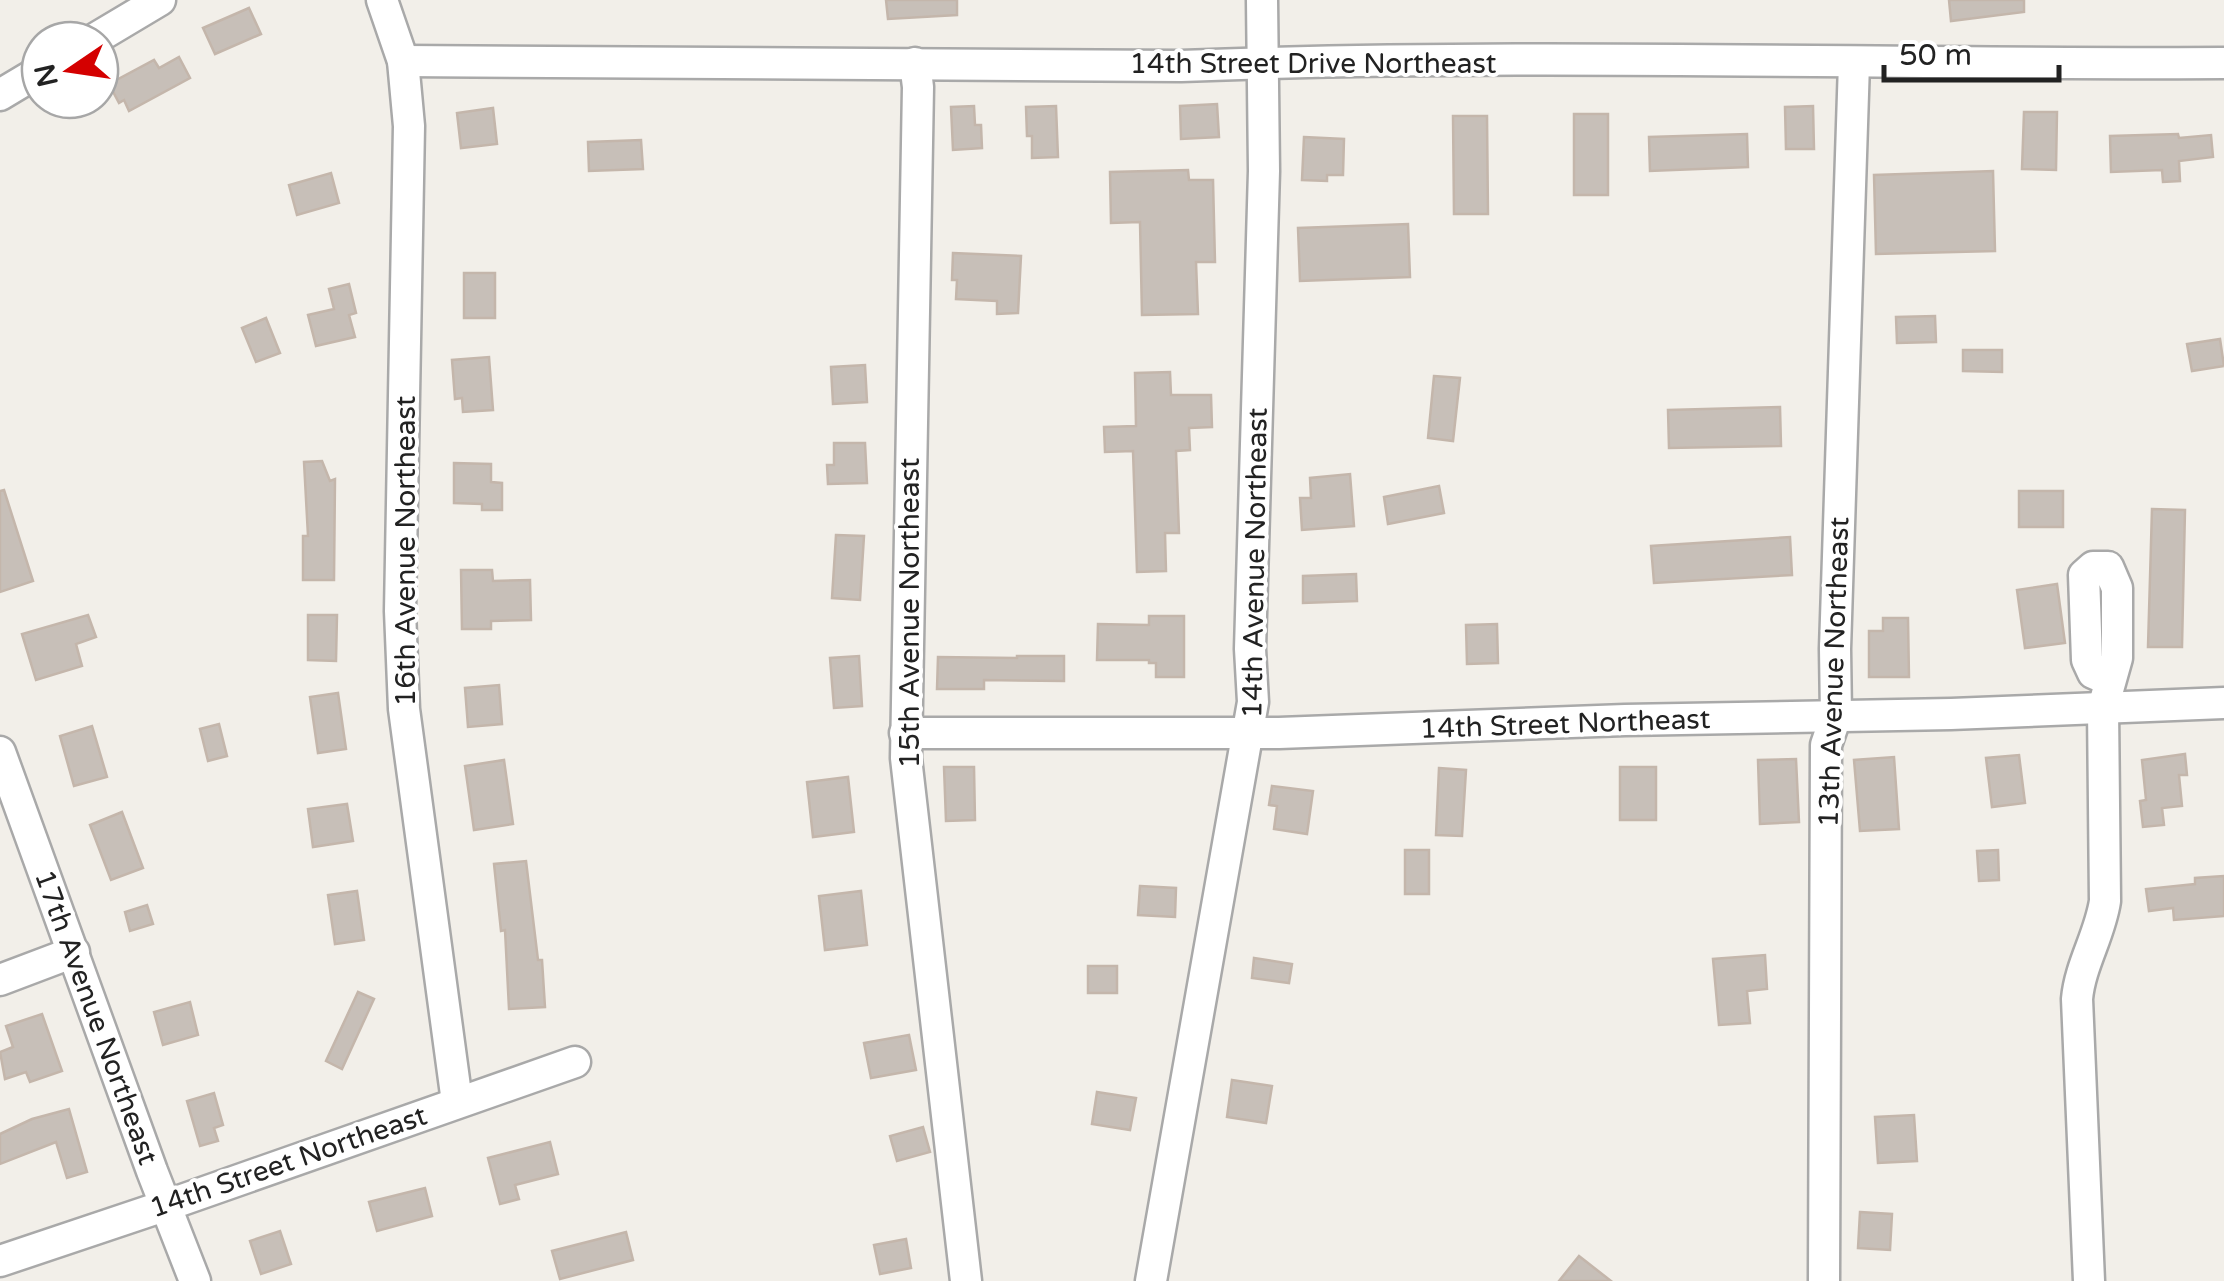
<svg xmlns="http://www.w3.org/2000/svg" width="2224" height="1281" font-family="'Varela Round',sans-serif">
<rect width="100%" height="100%" fill="#f2efe9"/>
<g fill="#c7bfb8" stroke="#c4b6ab" stroke-width="2.5">
<path d="M886 0H957V15L888 19Z"/>
<path d="M1949 0H2024V12L1951 21Z"/>
<path d="M249 8 261 34 215 54 203 28Z"/>
<path d="M179 57 190 78 129 111 124 100 119 103 109 84 154 60 159 68Z"/>
<path d="M1217 104 1219 137 1181 139 1180 106Z"/>
<path d="M974 106 975 125H981L982 148 953 150 951 107Z"/>
<path d="M1056 106 1058 157 1032 158V136H1027L1026 107Z"/>
<path d="M1813 106 1814 149H1786L1785 107Z"/>
<path d="M493 108 497 144 461 148 457 113Z"/>
<path d="M2024 112H2057L2056 170 2022 169Z"/>
<rect x="1574" y="114" width="34" height="81"/>
<path d="M1453 116H1487L1488 214H1454Z"/>
<path d="M1747 134 1748 167 1650 171 1649 137Z"/>
<path d="M2178 134 2179 138 2211 135 2213 157 2179 161 2180 181 2163 182 2162 170 2111 172 2110 136Z"/>
<path d="M1304 137 1344 139 1343 175H1327V181L1302 180Z"/>
<path d="M641 140 643 169 589 171 588 142Z"/>
<path d="M1188 170 1189 180H1213L1215 262H1196L1198 314 1142 315 1140 222 1111 223 1110 172Z"/>
<path d="M1993 171 1995 251 1876 254 1874 175Z"/>
<path d="M331 173 339 203 297 215 289 185Z"/>
<path d="M1408 224 1410 277 1300 281 1298 228Z"/>
<path d="M953 253 1021 256 1018 313 997 314V301L956 299 957 280H952Z"/>
<rect x="464" y="273" width="31" height="45"/>
<path d="M349 284 356 313 349 315 355 337 316 346 308 315 334 309 329 289Z"/>
<path d="M1935 316 1936 342 1897 343 1896 317Z"/>
<path d="M266 318 280 353 256 362 242 328Z"/>
<path d="M2220 339 2224 366 2192 371 2187 344Z"/>
<path d="M1963 350H2002V372L1963 371Z"/>
<path d="M489 357 493 410 463 412 462 398 455 399 452 360Z"/>
<path d="M865 365 867 402 833 404 831 367Z"/>
<path d="M1170 372 1171 395H1211L1212 427 1189 428 1190 450 1176 451 1179 533H1165L1166 571 1137 572 1133 451 1105 452 1104 427 1136 426 1135 373Z"/>
<path d="M1434 376 1460 378 1453 441 1428 438Z"/>
<path d="M1780 407 1781 446 1669 448 1668 410Z"/>
<path d="M834 443H865L867 483 828 484 827 465H834Z"/>
<path d="M322 461 330 481 335 479 334 580H303V536H308L304 462Z"/>
<path d="M454 463 491 464V482L502 483V510H482V504L454 503Z"/>
<path d="M1350 474 1354 526 1302 530 1300 498H1311L1310 478Z"/>
<path d="M1439 486 1444 513 1388 524 1384 497Z"/>
<path d="M4 490 33 581 0 592V491Z"/>
<rect x="2019" y="491" width="44" height="36"/>
<path d="M2152 509 2185 510 2182 647H2148Z"/>
<path d="M836 535 864 536 860 600 832 598Z"/>
<path d="M1790 537 1792 575 1654 583 1651 546Z"/>
<path d="M461 570H492L493 581 530 580 531 620 491 621V629H462Z"/>
<path d="M1356 574 1357 601 1303 603V576Z"/>
<path d="M2057 584 2065 643 2025 648 2017 590Z"/>
<path d="M88 615 96 637 76 644 82 666 36 680 22 634Z"/>
<path d="M308 615H337L336 661 308 660Z"/>
<path d="M1149 616H1184V677H1156V663H1149V660H1097L1098 624 1149 625Z"/>
<path d="M1883 618H1908L1909 677H1869V631H1883Z"/>
<path d="M1497 624 1498 663 1467 664 1466 625Z"/>
<path d="M859 656 862 706 834 708 830 658Z"/>
<path d="M1017 656H1064V681L984 680V689H937L938 657 1017 658Z"/>
<path d="M499 685 502 724 468 727 465 688Z"/>
<path d="M338 693 346 749 318 753 310 697Z"/>
<path d="M219 724 227 756 208 761 200 729Z"/>
<path d="M92 726 107 777 74 786 60 736Z"/>
<path d="M2185 754 2187 775H2179L2182 806 2162 808 2164 825 2143 827 2140 801 2146 800 2142 760Z"/>
<path d="M2019 755 2025 803 1992 807 1986 758Z"/>
<path d="M1894 757 1899 829 1860 831 1854 760Z"/>
<path d="M1796 759 1799 822 1760 824 1758 760Z"/>
<path d="M504 760 513 824 474 830 465 766Z"/>
<path d="M944 767H974L975 820 946 821Z"/>
<rect x="1620" y="767" width="36" height="53"/>
<path d="M1439 768 1466 770 1462 836 1436 835Z"/>
<path d="M848 777 854 832 813 837 807 782Z"/>
<path d="M1272 786 1313 791 1307 834 1274 829 1277 806 1269 805Z"/>
<path d="M347 804 353 841 313 847 308 809Z"/>
<path d="M122 812 143 868 111 880 90 825Z"/>
<rect x="1405" y="850" width="24" height="44"/>
<path d="M1998 850 1999 880 1979 881 1977 851Z"/>
<path d="M526 861 538 960H542L545 1007 509 1009 505 930 501 931 494 864Z"/>
<path d="M2224 876V916L2174 920 2173 908 2149 911 2146 889 2195 884V878Z"/>
<path d="M1140 886 1176 888 1175 917 1138 915Z"/>
<path d="M357 891 364 940 335 944 328 895Z"/>
<path d="M861 891 867 945 825 950 819 896Z"/>
<path d="M147 905 153 924 130 931 125 912Z"/>
<path d="M1765 955 1767 989 1747 991 1750 1023 1719 1025 1713 959Z"/>
<path d="M1254 958 1292 964 1289 983 1252 978Z"/>
<rect x="1088" y="966" width="29" height="27"/>
<path d="M358 992 374 999 342 1069 326 1061Z"/>
<path d="M190 1002 198 1035 163 1045 154 1012Z"/>
<path d="M42 1014 62 1071 30 1082 26 1072 5 1079 0 1052 13 1047 6 1026Z"/>
<path d="M909 1035 916 1070 871 1078 864 1043Z"/>
<path d="M1232 1080 1272 1086 1266 1123 1227 1117Z"/>
<path d="M1097 1092 1136 1098 1130 1130 1092 1124Z"/>
<path d="M214 1093 223 1125 214 1128 218 1141 200 1146 187 1101Z"/>
<path d="M69 1109 87 1172 67 1178 56 1142 0 1164V1134L32 1119Z"/>
<path d="M1914 1115 1917 1161 1878 1163 1875 1117Z"/>
<path d="M923 1127 930 1152 897 1161 890 1136Z"/>
<path d="M550 1142 558 1174 515 1185 519 1199 500 1204 488 1158Z"/>
<path d="M425 1188 432 1216 377 1231 369 1202Z"/>
<path d="M1860 1212 1892 1214 1890 1250 1858 1248Z"/>
<path d="M280 1231 291 1264 261 1274 250 1241Z"/>
<path d="M626 1232 633 1260 560 1279 552 1251Z"/>
<path d="M906 1239 911 1268 880 1274 874 1245Z"/>
<path d="M1579 1256 1611 1281H1559Z"/>
</g>
<g fill="none" stroke-linecap="round" stroke-linejoin="round">
<defs>
<g id="minor">
<path d="M382 0 403 61 409 126 400 611 404 709 457 1102"/>
<path d="M93 40 160 0"/>
<path d="M403 61 1181 66C1528 52 1877 65 2224 63"/>
<path d="M915 63 918 87 906 758 966 1281"/>
<path d="M0 95 40 71"/>
<path d="M905 733H1279L1625 720 1951 714 2224 703"/>
<path d="M0 752 152 1171 195 1281"/>
<path d="M0 980 74 952"/>
<path d="M0 1261 182 1200 575 1062"/>
<path d="M1151 1281 1253 702 1250 649 1264 171 1262 0"/>
<path d="M1824 1281 1826 745 1836 716 1835 649 1854 63"/>
<path d="M2089 1281 2077 999C2080 965 2100 935 2105 901L2103 708 2117 658V588L2108 567H2093L2084 575 2087 660 2093 673 2109 680"/>
</g>
</defs>
<use href="#minor" stroke="#a9a9a9" stroke-width="35"/>
<use href="#minor" stroke="#fff" stroke-width="30"/>
</g>
<g text-anchor="middle" stroke-width="8" stroke-linejoin="round" paint-order="stroke">
<g font-size="28" fill="#222" stroke="#fff">
<text x="1313" y="73">14th Street Drive Northeast</text>
<text transform="translate(405 551) rotate(-90)" y="10">16th Avenue Northeast</text>
<text transform="translate(1254 563) rotate(-89)" y="10">14th Avenue Northeast</text>
<text transform="translate(909 613) rotate(-90)" y="10">15th Avenue Northeast</text>
<text transform="translate(1833 672) rotate(-88)" y="10">13th Avenue Northeast</text>
<text transform="translate(1565 723) rotate(-2)" y="10">14th Street Northeast</text>
<text transform="translate(97 1017) rotate(70)" y="10">17th Avenue Northeast</text>
<text transform="translate(288 1161) rotate(-19)" y="10">14th Street Northeast</text>
</g>
</g>
<g transform="translate(70 70) rotate(257)"><circle r="48" fill="#ffffff" stroke="#a7a7a7" stroke-width="2.5"/>
<path d="M0-8L18 38L0 25L-18 38Z" fill="#d40000"/>
<text y="-15" font-size="28" font-weight="bold" text-anchor="middle" fill="#222222">N</text>
</g>
<path d="M1884 65v15h175v-15" fill="none" stroke="#222222" stroke-width="5"/>
<text x="1899" y="65" font-size="30" fill="#222222" stroke="#ffffff" stroke-width="8" paint-order="stroke">50 m</text>
</svg>
